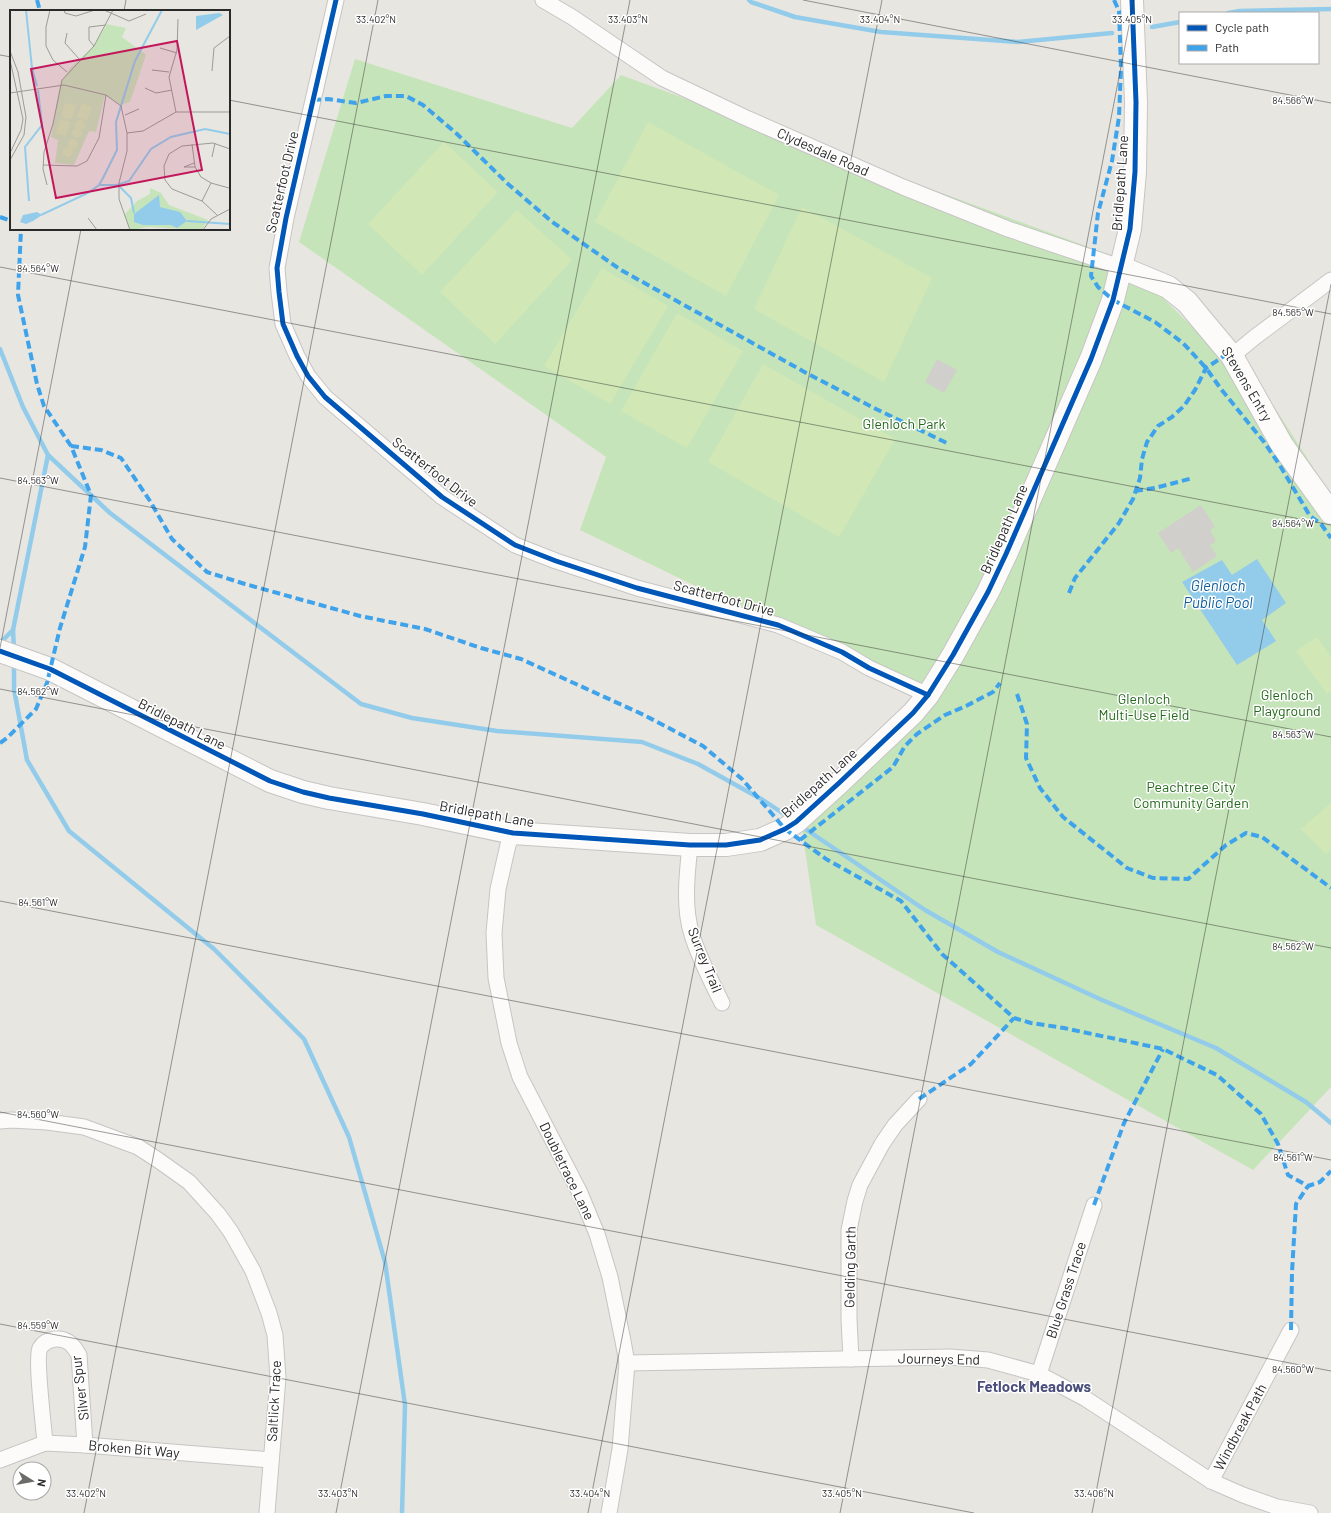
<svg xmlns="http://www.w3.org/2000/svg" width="1331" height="1513" font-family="Barlow,sans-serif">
<rect width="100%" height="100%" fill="#e8e6e0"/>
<path fill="#c6e4b9" d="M355 59 572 128 621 75 1124 260 1275 408 1331 495V1087L1253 1170 816 925 800 815 919 708 914 682 837 644 710 593 580 530 606 457 299 242Z"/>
<g fill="#d1e8b6">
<path d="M648 122 779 195 726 296 595 222Z"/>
<path d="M444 142 498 192 422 275 368 224Z"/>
<path d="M802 207 932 278 884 382 754 309Z"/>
<path d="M517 210 572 260 495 344 440 292Z"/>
<path d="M602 268 668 306 610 404 544 366Z"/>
<path d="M677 313 743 351 687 448 621 411Z"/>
<path d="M763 364 895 439 839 537 708 462Z"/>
<path d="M1317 637 1331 657V691L1327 694 1296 651Z"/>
<path d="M1331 803V849L1326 854 1301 829Z"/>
</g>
<path fill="#93ccea" d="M1257 559 1286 603 1262 620 1276 641 1237 665 1182 582 1222 560 1232 575Z"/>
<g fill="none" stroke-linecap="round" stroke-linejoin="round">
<g stroke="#93ccea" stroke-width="4.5">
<path d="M749 0 751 2 795 17 881 32 1018 42 1112 33"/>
<path d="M1228 13 1240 11 1331 9"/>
<path d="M1152 27 1180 22"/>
<path d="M0 349 23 407 48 455 110 513 361 704 412 718 497 731 642 742 698 764 763 800 790 818"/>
<path d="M0 643 13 630"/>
<path d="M14 650 13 630 48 455"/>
<path d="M14 663V689L27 760 69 831 214 949 304 1039 349 1137 385 1262 405 1405 402 1513"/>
<path d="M801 826 925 910 998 952 1102 1000 1216 1048 1306 1102 1331 1123"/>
</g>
</g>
<g fill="#d1cfcb">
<path d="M937 359 957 370 944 393 925 382Z"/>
<path d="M1201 505 1215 527 1210 530 1216 541 1210 545 1217 556 1193 572 1178 548 1171 553 1158 533Z"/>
</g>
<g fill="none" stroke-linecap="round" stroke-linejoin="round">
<defs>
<g id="street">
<path d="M336 0 286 218 277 268 279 292 283 324 297 356 308 376 325 397 442 497 515 545 556 561 637 588 778 625 842 652 869 668 928 695"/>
<path d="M543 0 572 17 662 78 744 117 903 187 1008 229 1120 267"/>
<path d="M1232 356 1255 337 1331 280"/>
<path d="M513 833 508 845 498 889 494 933 496 978 509 1043 520 1077 580 1193 597 1234 610 1277 623 1341 627 1363 620 1449 609 1513"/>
<path d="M690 845C687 874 683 907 692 935 699 958 711 981 722 1003"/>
<path d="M0 1121 11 1120 47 1122 84 1127 138 1147 158 1160 189 1182 218 1214 231 1232 253 1271 269 1313 275 1335 278 1378 267 1513"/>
<path d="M851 1359 849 1319V1230L855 1201 860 1185 882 1144 895 1125 919 1099"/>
<path d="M627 1363 950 1357 988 1360 1039 1374 1086 1399 1211 1481 1243 1495 1277 1507 1310 1513"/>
<path d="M1039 1374 1094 1205"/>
<path d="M45 1443C44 1428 35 1358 40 1348 43 1343 49 1340 55 1339 68 1338 73 1345 79 1355L85 1445"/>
<path d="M0 1460 45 1443 85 1445 271 1460"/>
<path d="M1211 1481 1291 1330"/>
</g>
<g id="secondary">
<path d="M1120 267 1168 287 1187 302 1201 319 1232 356 1282 445 1331 513"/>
<path d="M0 651 50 669 270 781 303 792 329 798 423 814 513 833 690 845H726L760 840 785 829 796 822 839 783 913 713 928 695 953 655 988 592 1006 554 1091 359 1113 300 1130 229 1135 172 1136 102 1132 0"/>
</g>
</defs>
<use href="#street" stroke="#c6c5c5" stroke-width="17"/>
<use href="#secondary" stroke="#c6c5c5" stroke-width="24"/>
<use href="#street" stroke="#fcfbfa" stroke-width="15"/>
<use href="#secondary" stroke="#fcfbfa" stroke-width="22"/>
<g stroke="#3ea3eb" stroke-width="4" stroke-dasharray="8 4" stroke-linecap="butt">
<path d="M37 0 40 11"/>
<path d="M1114 0 1119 11 1121 68 1119 117 1112 161 1098 213 1091 276 1098 287 1113 300 1155 322 1183 343 1206 368 1221 389 1264 442 1279 464 1310 516 1321 524 1331 538"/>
<path d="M313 100 328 99 356 103 386 96H406L423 105 457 134 508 184 551 221 621 270 810 375 876 409 949 444"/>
<path d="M0 217 11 221"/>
<path d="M71 446 101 450 121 458 150 501 172 539 207 572 245 584 360 616 425 629 481 648 521 659 644 715 703 746 742 779 785 829 826 859 901 901 942 954 1014 1018 1031 1023 1064 1028 1163 1049 1217 1075 1261 1114 1278 1144 1288 1175 1308 1186 1320 1182 1331 1171"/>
<path d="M1135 491 1155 488 1193 478"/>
<path d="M1069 593 1075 578 1119 523 1133 499 1140 478 1142 459 1147 442 1158 426 1172 417 1184 406 1195 390 1206 368 1230 352"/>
<path d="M1017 694 1027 724 1026 758 1040 788 1063 817 1127 868 1153 878 1188 879 1226 845 1246 833 1262 837 1331 888"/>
<path d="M0 743 7 738 36 709 47 683 60 628 85 547 91 495 71 446 44 406 37 384 18 295 21 229"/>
<path d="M800 840 893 767 905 746 917 734 945 715 966 706 993 692 1000 683"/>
<path d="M919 1099 971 1064 1014 1018"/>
<path d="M1094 1205 1124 1123 1163 1049"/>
<path d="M1291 1330 1292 1272 1296 1204 1308 1186"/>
</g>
<defs>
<g id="cycleway">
<path d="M336 0 286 218 277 268 279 292 283 324 297 356 308 376 325 397 442 497 515 545 556 561 637 588 778 625 842 652 869 668 928 695"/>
<path d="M0 651 50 669 270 781 303 792 329 798 423 814 513 833 690 845H726L760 840 785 829 796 822 839 783 913 713 928 695 953 655 988 592 1006 554 1091 359 1113 300 1130 229 1135 172 1136 102 1132 0"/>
</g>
</defs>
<use href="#cycleway" stroke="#fff" stroke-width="8"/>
<use href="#cycleway" stroke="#0057b8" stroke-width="5"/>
</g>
<path fill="none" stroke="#2a2a2a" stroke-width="1" stroke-opacity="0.45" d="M803 0 1331 103M124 11 126 0M0 55 11 57M229 100 1331 314M0 267 1331 525M0 478 1331 737M0 648 81 229M0 689 1331 948M0 901 1331 1160M0 1112 1331 1371M0 1324 974 1513M84 1513 378 0M336 1513 630 0M588 1513 882 0M840 1513 1134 0M1092 1513 1331 284"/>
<g text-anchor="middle" stroke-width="3" stroke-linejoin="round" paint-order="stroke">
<g font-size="14" fill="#2a2a2a" stroke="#fff">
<text transform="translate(823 152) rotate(24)" y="5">Clydesdale Road</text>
<text transform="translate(282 182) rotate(-77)" y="5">Scatterfoot Drive</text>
<text transform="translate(1120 183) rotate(-86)" y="5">Bridlepath Lane</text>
<text transform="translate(1247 384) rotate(59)" y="5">Stevens Entry</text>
<text transform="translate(435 472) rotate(38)" y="5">Scatterfoot Drive</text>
<text transform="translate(1004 529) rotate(-66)" y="5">Bridlepath Lane</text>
<text transform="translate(724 598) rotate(15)" y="5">Scatterfoot Drive</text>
<text transform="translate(182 724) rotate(27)" y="5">Bridlepath Lane</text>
<text transform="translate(819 783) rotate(-42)" y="5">Bridlepath Lane</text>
<text transform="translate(487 814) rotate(10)" y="5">Bridlepath Lane</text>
<text transform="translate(705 960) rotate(68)" y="5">Surrey Trail</text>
<text transform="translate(567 1171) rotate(64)" y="5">Doubletrace Lane</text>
<text transform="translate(850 1267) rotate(-89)" y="5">Gelding Garth</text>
<text transform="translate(1066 1290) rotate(-72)" y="5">Blue Grass Trace</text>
<text transform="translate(939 1359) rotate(1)" y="5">Journeys End</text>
<text transform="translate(80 1388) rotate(-97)" y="5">Silver Spur</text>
<text transform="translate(274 1401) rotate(-87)" y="5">Saltlick Trace</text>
<text transform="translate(1240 1427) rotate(-62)" y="5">Windbreak Path</text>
<text transform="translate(134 1449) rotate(5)" y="5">Broken Bit Way</text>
</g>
<g font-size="14" fill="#23681a" stroke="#fff">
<text x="904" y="429">Glenloch Park</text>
<text x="1287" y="700">Glenloch<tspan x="1287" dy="16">Playground</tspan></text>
<text x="1144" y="704">Glenloch<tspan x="1144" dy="16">Multi-Use Field</tspan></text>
<text x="1191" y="792">Peachtree City<tspan x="1191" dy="16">Community Garden</tspan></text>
</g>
<g font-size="15" font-style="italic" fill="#0d5d9c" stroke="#fff">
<text x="1218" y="591">Glenloch<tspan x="1218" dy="17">Public Pool</tspan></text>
</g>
<g font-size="15" font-weight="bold" fill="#4b4f7b" stroke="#fff">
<text x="1034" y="1392">Fetlock Meadows</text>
</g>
</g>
<g transform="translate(10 10)">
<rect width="220" height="220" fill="#e8e6e0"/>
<path d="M97 14 116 18 112 27 136 45 120 92 110 95 95 85 86 122 79 121 64 155 45 153 48 130 41 127 50 74 61 57 83 37ZM140 178 151 183 159 195 198 210 192 220 139 217 121 220 114 205 127 191 140 184Z" fill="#c6e4b9"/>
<path d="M55 93 66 95 62 109 51 107ZM72 93 82 97 77 111 67 107ZM50 109 61 112 56 126 46 123ZM65 115a5 5 0 1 1 10 0a5 5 0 1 1-10 0ZM62 123a5 5 0 1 1 10 0a5 5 0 1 1-10 0ZM58 134a5 5 0 1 1 10 0a5 5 0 1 1-10 0ZM53 142a5 5 0 1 1 10 0a5 5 0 1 1-10 0Z" fill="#d1e8b6"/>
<path d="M209 3 213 5 186 20V6ZM149 185 150 197 170 202 177 211 167 218 161 215H133L124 212V204ZM27 202 32 205 23 211 16 214 10 212 13 205Z" fill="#93ccea"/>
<path fill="none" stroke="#93ccea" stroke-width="2" d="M16 0 22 58 27 76M90 175H107L119 171 141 139 161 127 195 119 220 124M110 177 121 188 124 203M19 191 15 137 32 115 28 80M31 205 78 183 89 175 93 168 107 140 106 112 125 51 152 0M177 211 220 214"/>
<path fill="none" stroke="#9c9b97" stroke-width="1" d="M40 0 36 17V36L43 50 57 62M54 0 55 3 66 6 85 0M94 0 119 11 136 4M57 23 55 33 70 50M84 36 79 30V17L96 15M150 38 167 43M0 41 8 62 16 107 14 125 0 150M0 50 13 109 11 120 0 143M142 60 159 62M202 61 204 38 220 26M135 78 146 83 162 80M0 83 54 75 96 85 111 96 117 123V141L109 173V189L120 220M166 102 159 67 167 40 168 9M115 105 129 99M117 123 133 121 166 102H220M182 134 185 157 191 167 201 173 219 178M202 147 205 133M184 153 174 157H185M33 155 67 156 77 151 89 128 96 85M37 175 33 159 34 142 43 114 52 70 84 36 103 0M192 191 201 173M207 205 192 191 162 179 155 170 154 156 159 144 172 136 203 133 220 139M78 208 87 220M130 220H156M193 220 201 209 220 199"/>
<path fill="#c2185b" fill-opacity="0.15" stroke="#c2185b" stroke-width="2" d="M167 31 192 160 46 188 21 59Z"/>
<rect width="220" height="220" fill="none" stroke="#2a2a2a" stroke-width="2"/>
</g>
<g font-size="10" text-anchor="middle" fill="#2a2a2a" stroke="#fff" stroke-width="3" stroke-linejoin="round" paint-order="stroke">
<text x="376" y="23">33.402°N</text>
<text x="628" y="23">33.403°N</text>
<text x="880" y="23">33.404°N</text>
<text x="1132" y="23">33.405°N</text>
<text x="1293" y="104">84.566°W</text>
<text x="38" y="272">84.564°W</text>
<text x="1293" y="316">84.565°W</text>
<text x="38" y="484">84.563°W</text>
<text x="1293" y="527">84.564°W</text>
<text x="38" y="695">84.562°W</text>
<text x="1293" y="738">84.563°W</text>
<text x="38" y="906">84.561°W</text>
<text x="1293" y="950">84.562°W</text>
<text x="38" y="1118">84.560°W</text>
<text x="1293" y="1161">84.561°W</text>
<text x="38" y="1329">84.559°W</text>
<text x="1293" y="1373">84.560°W</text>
<text x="86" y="1497">33.402°N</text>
<text x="338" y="1497">33.403°N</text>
<text x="590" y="1497">33.404°N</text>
<text x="842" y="1497">33.405°N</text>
<text x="1094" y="1497">33.406°N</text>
</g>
<rect x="1179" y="12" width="140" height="52" fill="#ffffff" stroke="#aaaaaa"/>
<rect x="1187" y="25" width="20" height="6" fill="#0057b8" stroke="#aaaaaa"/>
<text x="1215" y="32" font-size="12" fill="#2a2a2a">Cycle path</text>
<rect x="1187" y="45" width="20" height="6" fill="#3ea3eb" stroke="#aaaaaa"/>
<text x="1215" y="52" font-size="12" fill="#2a2a2a">Path</text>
<g transform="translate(32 1481) rotate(101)"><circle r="19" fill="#ffffff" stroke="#aaaaaa"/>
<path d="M0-3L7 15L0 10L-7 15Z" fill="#6c6c6a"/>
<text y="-6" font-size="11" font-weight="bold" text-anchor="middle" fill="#2a2a2a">N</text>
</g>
</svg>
